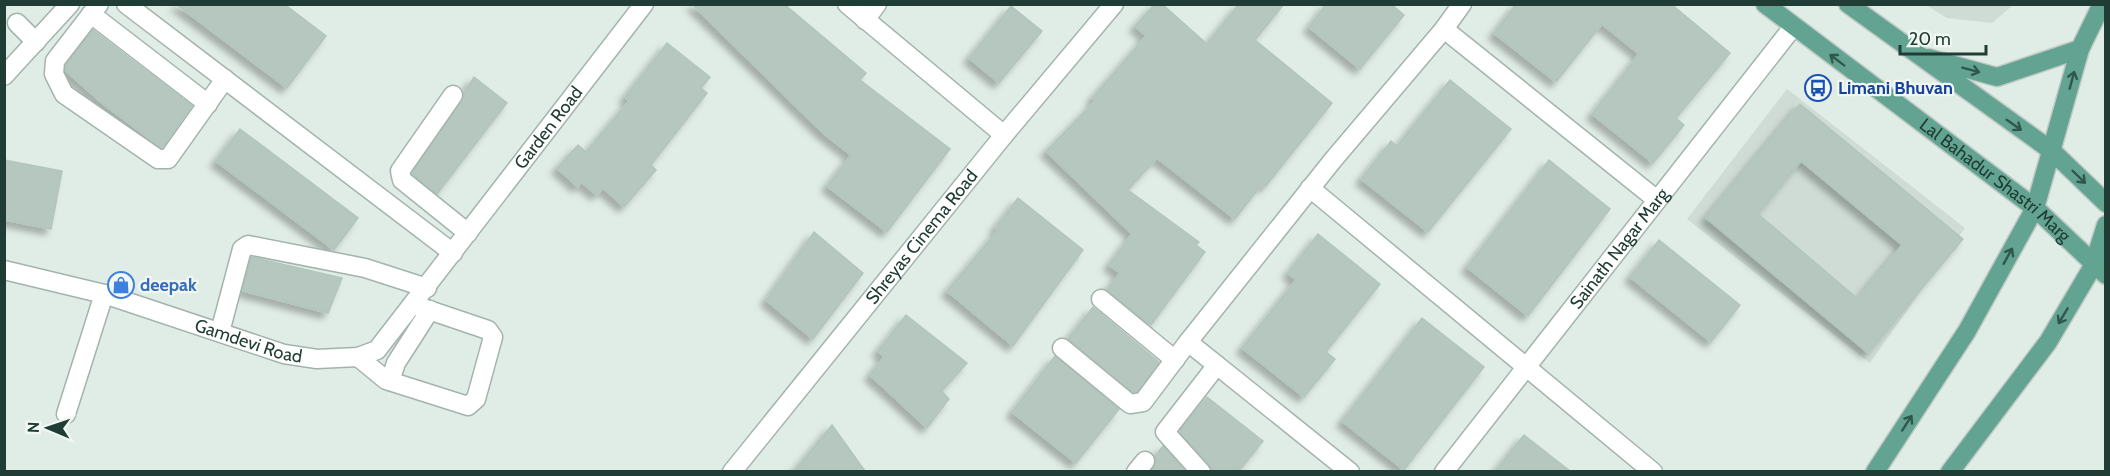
<svg xmlns="http://www.w3.org/2000/svg" width="2110" height="476" font-family="Cabin,sans-serif">
<defs>
<filter id="shadow"><feDropShadow dx="-5.5" dy="5.5" stdDeviation="3" flood-color="#0004"/></filter>
</defs>
<rect width="100%" height="100%" fill="#e0ece6"/>
<g fill="#cedcd5">
<path d="M1926 5H2013L1992 23 1947 18Z"/>
<path d="M1787 89 1965 228 1870 363 1687 219Z"/>
</g>
<g fill="#b5c7bf" stroke="#b2c6bd" stroke-width="1.5" fill-rule="evenodd" filter="url(#shadow)">
<path d="M176 4H284L326 36 287 88Z"/>
<path d="M692 4H784L866 73 860 80 950 149 887 232 827 186 851 155 823 133Z"/>
<path d="M1155 4H1162L1207 44 1239 4H1284L1255 40 1332 103 1265 187 1262 184 1235 219 1157 158 1128 190 1199 242 1196 245 1205 252 1151 325 1107 290 1120 273 1109 265 1132 234 1046 151 1095 101 1092 98 1146 36 1135 26Z"/>
<path d="M1326 4H1391L1404 15 1360 69 1309 27Z"/>
<path d="M1516 4H1671L1730 53 1676 118 1684 125 1653 163 1592 114 1639 54 1602 24 1556 82 1494 33Z"/>
<path d="M1011 6 1042 31 999 83 969 58Z"/>
<path d="M93 30 192 106 162 148 103 104 66 71V65Z"/>
<path d="M667 43 710 77 701 88 707 93 651 165 656 170 624 207 603 188 597 195 581 182 578 187 557 168 578 145 586 152 629 101 625 97Z"/>
<path d="M474 77 507 103 437 194 412 173 462 101 464 92Z"/>
<path d="M1450 80 1511 129 1428 232 1361 179 1391 141 1397 146Z"/>
<path d="M1800 104 1963 239 1868 353 1706 218ZM1801 161 1902 245 1858 299 1758 214Z"/>
<path d="M240 129 358 218 334 250 216 161Z"/>
<path d="M4 160 62 171 51 229 4 220Z"/>
<path d="M1549 160 1610 209 1528 316 1467 267Z"/>
<path d="M1018 198 1083 250 1013 346 947 291 998 230 995 228Z"/>
<path d="M814 232 863 273 813 339 766 300Z"/>
<path d="M1318 234 1380 284 1326 352 1335 359 1304 397 1242 348 1296 280 1288 273Z"/>
<path d="M1659 240 1740 305 1711 342 1630 277Z"/>
<path d="M251 257 342 278 328 313 243 291Z"/>
<path d="M1093 307 1159 362 1137 392H1133L1068 339Z"/>
<path d="M906 315 967 363 942 391 949 399 927 428 870 375 884 357 878 351Z"/>
<path d="M1422 318 1484 367 1404 470 1342 421Z"/>
<path d="M1055 356 1119 409 1076 463 1012 412Z"/>
<path d="M1207 397 1263 441 1239 471H1212L1209 464 1180 431Z"/>
<path d="M832 425 865 471H794Z"/>
<path d="M1524 435 1570 471H1495Z"/>
<path d="M1163 446 1185 471H1151L1156 463 1155 456Z"/>
</g>
<g fill="none" stroke-linecap="round" stroke-linejoin="round">
<defs>
<g id="street">
<path d="M99 4 55 61 54 74 64 94 158 159H168L225 79"/>
<path d="M126 4 453 253"/>
<path d="M847 4 1004 135"/>
<path d="M91 14 208 104"/>
<path d="M865 20 877 4"/>
<path d="M17 23 36 42"/>
<path d="M1444 29 1462 4"/>
<path d="M4 76 70 4"/>
<path d="M453 95 400 171 402 180 468 233"/>
<path d="M1310 188 1653 472"/>
<path id="s1" d="M4 270 104 294 284 354 317 359 358 357 377 350 644 4"/>
<path d="M1101 299 1175 360"/>
<path d="M220 332 242 249 248 245 365 268 427 288"/>
<path d="M1062 348 1130 404 1143 402 1188 342"/>
<path d="M358 357 386 380 468 406 476 399 493 337 488 330 414 305"/>
<path d="M390 381 396 363 430 310"/>
<path d="M66 414 104 294"/>
<path id="s2" d="M732 472 1004 135 1114 4"/>
<path d="M1136 472 1145 461"/>
<path d="M1201 472 1165 432 1217 365"/>
<path d="M1350 472 1188 342 1333 160 1444 29 1657 200"/>
<path id="s3" d="M1444 472 1793 27"/>
</g>
<g id="primary">
<path id="s4" d="M1765 4 2035 208 2106 275"/>
<path d="M1848 4 2052 151 2106 203"/>
<path d="M1928 58 1997 77 2080 49"/>
<path d="M1875 472 1967 331 2035 208 2080 49 2102 4"/>
<path d="M1950 472 2048 342 2093 266 2106 225"/>
</g>
</defs>
<use href="#street" stroke="#a3b4ad" stroke-width="21"/>
<use href="#primary" stroke="#c1c9c6" stroke-width="21"/>
<use href="#street" stroke="#fff" stroke-width="18"/>
<use href="#primary" stroke="#62a491" stroke-width="18"/>
</g>
<defs><path id="oneway-shaft" d="M-6 0H5M1.5-3L5.5 0L1.5 3" fill="none" stroke-width="1.6" stroke-linecap="round" stroke-linejoin="round" transform="scale(1.5)"/></defs>
<g stroke="#30574c">
<use href="#oneway-shaft" transform="translate(1837 60) rotate(-143)"/>
<use href="#oneway-shaft" transform="translate(1971 70) rotate(15)"/>
<use href="#oneway-shaft" transform="translate(2072 80) rotate(-75)"/>
<use href="#oneway-shaft" transform="translate(2014 125) rotate(35)"/>
<use href="#oneway-shaft" transform="translate(2079 177) rotate(44)"/>
<use href="#oneway-shaft" transform="translate(2008 256) rotate(-61)"/>
<use href="#oneway-shaft" transform="translate(2063 316) rotate(121)"/>
<use href="#oneway-shaft" transform="translate(1907 423) rotate(-57)"/>
</g>
<defs>
<symbol id="bus-ring" viewBox="-11 -11 22 22"><circle r="9.5" fill="#f1f8f4" stroke="#1a4fb4" stroke-width="1.5"/><path d="M-5-6H5V4H4V6H2V4H-2V6H-4V4H-5ZM-3.5-4V0h7V-4ZM-3.5 1.2v1.5H-2V1.2ZM2 1.2v1.5H3.5V1.2Z" fill="#1a4fb4"/></symbol>
<symbol id="shop-ring" viewBox="-11 -11 22 22"><circle r="9.5" fill="#f1f8f4" stroke="#3f7fe0" stroke-width="1.5"/><path d="M-5-2.5h2.3a2.7 3.5 0 0 1 5.4 0H5L5.5 6h-11ZM-1.5-2.5h3a1.5 2.3 0 0 0-3 0Z" fill="#3f7fe0"/></symbol>
</defs>
<g fill-rule="evenodd">
<use href="#bus-ring" x="1803" y="73" width="30" height="30"/>
<use href="#shop-ring" x="106" y="270" width="30" height="30"/>
</g>
<g text-anchor="middle" stroke-width="4.5" stroke-linejoin="round" paint-order="stroke">
<g font-size="18" font-weight="bold" fill="#164399" stroke="#f1f8f4" text-anchor="start">
<text x="1838" y="94">Limani Bhuvan</text>
</g>
<g font-size="18" fill="#203d35" stroke="#f1f8f4">
<text dy="6" stroke="none"><textPath href="#s1" startOffset="668">Garden Road</textPath></text>
<text dy="6" stroke="none"><textPath href="#s4" startOffset="290">Lal Bahadur Shastri Marg</textPath></text>
<text dy="6" stroke="none"><textPath href="#s2" startOffset="302">Shreyas Cinema Road</textPath></text>
<text dy="6" stroke="none"><textPath href="#s3" startOffset="284">Sainath Nagar Marg</textPath></text>
<text dy="6" stroke="none"><textPath href="#s1" startOffset="255">Gamdevi Road</textPath></text>
</g>
<g font-size="18" font-weight="bold" fill="#366cbe" stroke="#f1f8f4" text-anchor="start">
<text x="140" y="291">deepak</text>
</g>
</g>
<rect width="2110" height="476" fill="none" stroke="#203d35" stroke-width="12"/>
<g transform="translate(48 428) rotate(272)" stroke="#f1f8f4" stroke-width="4.5" paint-order="stroke">
<path d="M0-4.5L10 22L0 15L-10 22Z" fill="#203d35"/>
<text y="-9" font-size="16" font-weight="bold" text-anchor="middle" fill="#203d35">N</text>
</g>
<path d="M1900 45v9h86v-9" fill="none" stroke="#203d35" stroke-width="3"/>
<text x="1909" y="45" font-size="18" fill="#203d35" stroke="#f1f8f4" stroke-width="4.5" paint-order="stroke">20 m</text>
</svg>
